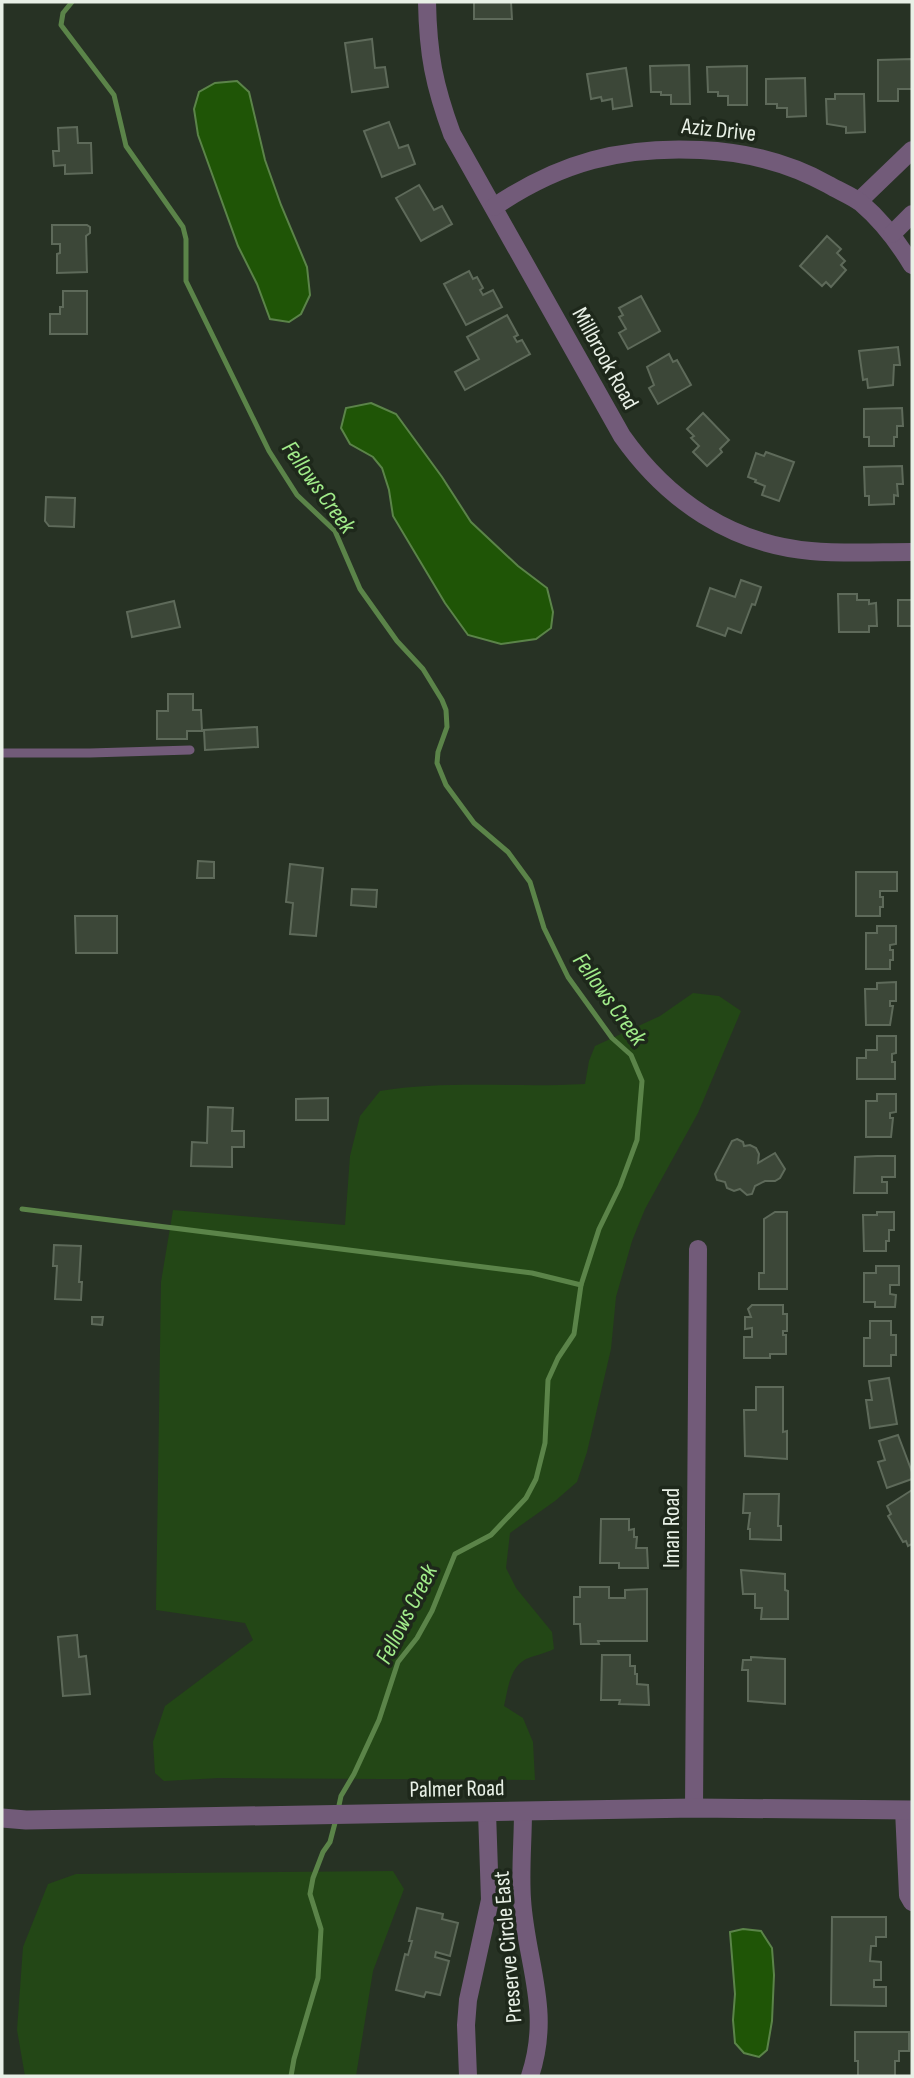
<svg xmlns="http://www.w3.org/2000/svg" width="914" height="2078" font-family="'Sofia Sans Condensed',sans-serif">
<rect width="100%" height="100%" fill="#273224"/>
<g fill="#234716">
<path d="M693 993 719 996 741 1011 698 1113 645 1209 632 1241 616 1297 611 1349 587 1452 577 1482 555 1501 510 1533 506 1568 516 1588 552 1632 554 1649C544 1654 535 1655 526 1659 509 1668 508 1690 504 1706L523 1718 533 1742 535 1780 219 1778 164 1781 155 1773 153 1742 165 1706 253 1640 245 1623 156 1610 161 1282 173 1210 345 1225 350 1156 360 1116 380 1091C447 1080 517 1088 585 1084L589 1061 595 1046 660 1016Z"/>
<path d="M393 1871 404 1889 373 1971 356 2076H25L17 2030 23 1947 48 1884 76 1874Z"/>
</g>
<g fill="#1f5506" stroke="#5b8449" stroke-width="2">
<path d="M237 81 249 92 265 160 281 205 307 267 310 295 301 314 289 322 270 319 257 284 238 246 198 135 194 109 199 92 215 83Z"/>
<path d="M371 403 396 414 442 477 471 522 518 566 547 588 553 612 551 628 536 639 501 644 468 635 445 603 393 516 389 490 382 468 373 457 350 444 341 428 346 408Z"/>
<path d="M743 1929 761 1931 772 1948 774 1975 772 2021 767 2050 759 2057 744 2053 735 2043 733 2020 735 1994 730 1932Z"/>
</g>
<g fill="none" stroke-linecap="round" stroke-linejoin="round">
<g stroke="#5b8449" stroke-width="5">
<path d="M72 2 63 13 61 25 114 95 126 146 183 227 186 239V281L269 451 297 495 335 531 360 589 397 641 423 669 442 700 446 710 447 727 438 752 437 763 446 785 474 823 508 852 530 882 544 928 568 977 612 1038 631 1055 642 1081 637 1140 620 1186 599 1229 581 1285 574 1334 558 1358 548 1380 545 1443 536 1479 526 1498 491 1535 455 1554 432 1611 417 1638 398 1662 379 1720 354 1774 341 1796 338 1810"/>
<path d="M22 1209 532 1273 581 1285"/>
<path d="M291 2076 294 2059 318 1978 321 1929 310 1894 313 1878 323 1852 330 1842 336 1819"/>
</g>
</g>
<g fill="#3c4738" stroke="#5e6a5a" stroke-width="2">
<path d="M474 2H511L512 19H474Z"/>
<path d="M372 39 375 68 385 67 388 87 352 92 345 43Z"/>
<path d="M912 59V89H898V101H878V60Z"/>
<path d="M689 65 690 104H671V95H661V92H651L650 66Z"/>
<path d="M747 66V105H728V96H718V92H708L707 67Z"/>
<path d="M626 68 632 106 613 109 612 99 602 101 601 97 591 99 587 74Z"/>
<path d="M805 78 806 116 787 117V108H777V104H766V79Z"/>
<path d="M835 94H864L865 132 846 133V127L827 124 826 99H835Z"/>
<path d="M389 122 399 148 408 145 415 164 382 177 364 131Z"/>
<path d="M77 127 78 143H91L92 173 65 174V165L54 166 53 151H59L58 128Z"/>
<path d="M419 185 434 210 442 206 452 224 421 241 396 198Z"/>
<path d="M52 225H87L90 227V233L86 236 87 272 57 273V254L60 253V244H52Z"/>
<path d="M827 236 841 249 837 253 845 261 841 265 846 270 831 287 826 282 822 286 800 266Z"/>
<path d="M469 271 473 279 477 277 483 288 480 290 483 295 493 290 502 307 466 325 444 284Z"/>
<path d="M63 291H87V334H50V314H60V307H63Z"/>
<path d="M641 296 660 331 628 349 619 333 626 329 619 317 623 315 619 308Z"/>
<path d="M507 315 518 335 514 337 517 342 522 340 530 354 465 390 455 372 479 359 467 337Z"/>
<path d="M898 347 900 365H894L893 385 868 388 867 379 863 380 859 351Z"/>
<path d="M669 354 673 362 677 360 691 385 658 404 649 388 654 385 647 367Z"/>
<path d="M902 408 903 426H897V437H894V446H869V437H864V409Z"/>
<path d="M703 413 729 440 720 449 722 452 707 466 693 452 699 446 691 438 694 436 687 429Z"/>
<path d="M766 452 794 462 779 501 762 495 765 486 755 482 756 480 748 477 756 453 764 456Z"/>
<path d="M902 466 903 484H897L898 496 894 495V504L869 505V496H865L864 467Z"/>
<path d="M46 497 75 498 74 527 49 526 45 521Z"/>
<path d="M741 580 761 587 755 605 752 604 741 633 728 628 725 636 697 626 710 588 735 597Z"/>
<path d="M838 594H857V600H869V604L876 603 877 626H869V632H839Z"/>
<rect x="898" y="600" width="14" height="26"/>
<path d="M174 601 180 627 132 637 127 612Z"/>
<path d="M168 694H193V710H201L202 731H187V739H157V711H168Z"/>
<path d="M257 727 258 747 205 750 204 730Z"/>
<path d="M198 861 214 862V878H197Z"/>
<path d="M290 864 323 868 316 936 290 934 293 903 286 902Z"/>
<path d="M856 872H897V891H880V897H883V907H880V916H856Z"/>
<path d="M352 889 377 890 376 907 351 905Z"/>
<path d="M75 916H117V953H76Z"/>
<path d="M877 926H896V944L890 945V950H893V960H890V969H866V933H877Z"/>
<path d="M896 982V1001H890V1006H893L890 1025H866L865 989H877V983Z"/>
<path d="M877 1036H896V1053L892 1054V1062H895V1079H857V1058H866V1050H877Z"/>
<path d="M877 1094H896V1112L890 1113V1118H893L891 1137H866V1101H877Z"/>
<path d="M328 1098V1120H296V1099Z"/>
<path d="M208 1107 233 1108 232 1131H244V1147H232V1167L191 1166 192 1142 207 1143Z"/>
<path d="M737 1139 743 1142 744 1146 750 1145 756 1148 759 1154 758 1163 775 1153 785 1169 780 1178 775 1181H765L755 1186 752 1194 747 1195 740 1189 734 1191 727 1188 725 1182 717 1180 715 1174 732 1141Z"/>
<path d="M877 1156H895V1177H882V1182H887V1193H854L855 1157Z"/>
<path d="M775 1212H787V1289H759V1273H764V1219Z"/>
<path d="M877 1212H894V1230H889V1241H886V1251H864L863 1215H877Z"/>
<path d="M54 1245 81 1246 79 1282H82L81 1300 55 1299 57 1266H53Z"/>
<path d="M876 1266H899V1285H890V1294L896 1295 895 1307H875V1302H864V1273H876Z"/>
<path d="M752 1305H783V1314H787V1331H783V1335H786V1354H770V1358H744V1337H752V1328L745 1329V1317H751L748 1309Z"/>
<path d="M92 1317H103L102 1325 92 1324Z"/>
<path d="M870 1321H891V1335H896V1355H891V1366H864V1338H870Z"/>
<path d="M889 1378 897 1424 870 1428 866 1400H872L869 1381Z"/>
<path d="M756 1387H783V1432L787 1431V1459L745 1456 744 1410H756Z"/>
<path d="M898 1435 912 1472V1479L887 1488 878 1462 885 1460 879 1441Z"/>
<path d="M912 1490V1544L908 1546 906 1541 903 1542 888 1516 891 1514 887 1506Z"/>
<path d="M744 1494H779L778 1526H781V1540L750 1539V1529H748L750 1513H743Z"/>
<path d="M601 1519H629V1530L634 1529V1537H637L636 1548H647L648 1568H619V1563H600Z"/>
<path d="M741 1570 785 1574V1590L788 1591V1619H761L762 1608H755V1594H743Z"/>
<path d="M580 1587H609V1598H625V1590L647 1589V1641H598L599 1644H581L580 1624H574V1597H580Z"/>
<path d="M77 1635 79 1657 86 1656 90 1694 63 1696 58 1637Z"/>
<path d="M602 1655H630V1666H635V1674H637V1684L648 1685 649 1705 619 1704 620 1700H601Z"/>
<path d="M751 1657 785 1659V1704L748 1701V1670H742L743 1660H751Z"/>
<path d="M417 1908 443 1914 442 1919 458 1923 450 1956 436 1952 435 1957 449 1961 440 1995 426 1992 424 1997 396 1990 405 1954 408 1955 412 1941H409Z"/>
<path d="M832 1917H886V1937H876V1946H871L870 1961 881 1962V1980H874V1987H886V2006L831 2005Z"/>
<path d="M855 2032H909V2051H899V2061H895V2076H858V2061H855Z"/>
</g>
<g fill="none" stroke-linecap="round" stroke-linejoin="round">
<path stroke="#725b79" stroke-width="9" d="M2 753H90L190 750"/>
<g stroke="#725b79" stroke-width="18">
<path d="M427 2C428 54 434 85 452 134L622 436C667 500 731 544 811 551 844 554 879 552 912 552"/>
<path d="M859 201 912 150"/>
<path d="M494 207C560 162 622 146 701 150 747 152 788 162 829 185 839 191 852 196 861 203 882 221 898 242 912 265"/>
<path d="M892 234 912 214"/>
<path d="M694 1808 698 1249"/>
<path d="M904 1810 908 1895 912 1902"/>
<path d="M523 1811C523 1840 520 1870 522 1899 526 1963 552 2010 530 2076"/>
<path d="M468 2076 466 2025 468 2000 490 1900 487 1812"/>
</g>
<path stroke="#725b79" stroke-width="19" d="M2 1818 26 1820 694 1808 912 1810"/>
</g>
<g text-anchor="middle" stroke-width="7" stroke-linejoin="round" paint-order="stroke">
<g font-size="23" fill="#e8f0e6" stroke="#1e281b">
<text transform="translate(719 129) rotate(6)" y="8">Aziz Drive</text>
<text transform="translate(606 358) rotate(61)" y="8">Millbrook Road</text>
<text transform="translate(671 1528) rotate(-90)" y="8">Iman Road</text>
<text transform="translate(457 1788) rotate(-1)" y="8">Palmer Road</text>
<text transform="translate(507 1947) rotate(-95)" y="8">Preserve Circle East</text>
</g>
<g font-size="24" font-style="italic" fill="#a1ec8a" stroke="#1e281b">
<text transform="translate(319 487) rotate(54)" y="8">Fellows Creek</text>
<text transform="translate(610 999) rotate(54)" y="8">Fellows Creek</text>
<text transform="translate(406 1614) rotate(-63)" y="8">Fellows Creek</text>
</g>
</g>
<rect width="914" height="2078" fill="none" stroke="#e8f0e6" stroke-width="7"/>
</svg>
